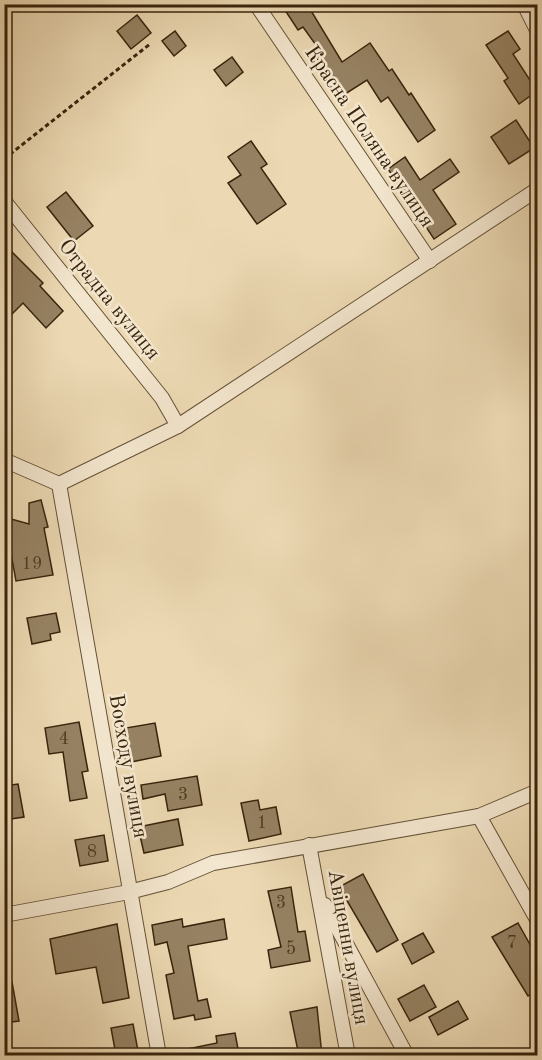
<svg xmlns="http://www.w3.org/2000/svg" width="542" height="1060" font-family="'Old Standard TT',serif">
<rect width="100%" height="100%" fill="#ecd9b3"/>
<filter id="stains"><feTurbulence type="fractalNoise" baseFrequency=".00333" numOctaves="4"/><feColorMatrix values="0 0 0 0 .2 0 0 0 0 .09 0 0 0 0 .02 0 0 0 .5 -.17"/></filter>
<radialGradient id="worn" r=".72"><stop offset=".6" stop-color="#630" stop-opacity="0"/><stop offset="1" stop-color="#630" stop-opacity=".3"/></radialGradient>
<g fill="#968263" stroke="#38240c" stroke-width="1.5">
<path d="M281 4H307L342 62 370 43 389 71 392 69 409 95 411 93 435 130 418 142 388 97 381 102 367 80 342 96 315 56 321 52 303 27 298 30Z"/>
<path d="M137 15 151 33 131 49 117 31Z"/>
<path d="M175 31 186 46 174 56 162 41Z"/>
<path d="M508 31 520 49 513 54 537 91 519 104 504 81 508 78 486 45Z"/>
<path d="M232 57 243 72 226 86 214 70Z"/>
<path d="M516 120 534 148 509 164 491 137Z"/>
<path d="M251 141 267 164 261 168 286 204 257 224 228 183 241 175 228 157Z"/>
<path d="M405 157 420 180 450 159 459 172 433 190 456 224 434 239 388 169Z"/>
<path d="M66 192 93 226 74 241 47 207Z"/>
<path d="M4 244 43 283 40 286 63 311 46 328 23 303 11 315 4 309Z"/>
<path d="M41 500 48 527 44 528 53 575 16 581 8 537 4 536V517L29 524V503Z"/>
<path d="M56 613 60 632 50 634 51 640 32 644 27 618Z"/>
<path d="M79 722 88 771 82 772 87 798 70 801 63 752 49 754 45 728Z"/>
<path d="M155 723 161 756 126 763 120 729Z"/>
<path d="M197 776 202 805 168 811 165 794 143 799 141 785Z"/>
<path d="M18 784 24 817 4 820V786Z"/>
<path d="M258 800 260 810 276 807 281 834 249 841 241 803Z"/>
<path d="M178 819 183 845 144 853 138 827Z"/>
<path d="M104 835 108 861 80 866 75 840Z"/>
<path d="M363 874 398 940 377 952 339 887Z"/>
<path d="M291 887 298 932 305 931 310 961 271 968 268 950 281 947 268 891Z"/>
<path d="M182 919 183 927 224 919 227 939 188 946 198 1001 207 999 211 1017 195 1020 194 1015 174 1019 166 975 174 973 167 942 155 945 152 925Z"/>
<path d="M518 923 537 957V990L528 996 492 937Z"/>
<path d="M117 924 129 998 103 1003 96 967 56 974 50 939Z"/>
<path d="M423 933 434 952 412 964 402 944Z"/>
<path d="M12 982 19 1021 4 1023V983Z"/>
<path d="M424 985 436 1007 410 1021 398 999Z"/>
<path d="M458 1001 468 1019 438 1035 429 1017Z"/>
<path d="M317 1007 322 1056H299L290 1012Z"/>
<path d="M133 1024 138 1051 116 1055 111 1028Z"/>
<path d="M235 1033 239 1054 187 1056V1049L217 1043 216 1036Z"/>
</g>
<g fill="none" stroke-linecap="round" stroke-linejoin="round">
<defs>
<g id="street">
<path d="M256 4 430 261"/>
<path d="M524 4 538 32"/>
<path d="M4 201 162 398 178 426"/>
<path d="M4 460 59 484"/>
<path d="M59 484 159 1056"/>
<path d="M59 484 178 426 538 189"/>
<path d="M479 816 538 921"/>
<path d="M309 845 348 1056"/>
<path d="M325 905 407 1056"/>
<path d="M4 915 129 892 168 882 213 863 479 816 538 791"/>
</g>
</defs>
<use href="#street" stroke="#655136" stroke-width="16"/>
<path stroke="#38240c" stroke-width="3" stroke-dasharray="4.5 3" stroke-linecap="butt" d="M4 159 150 44"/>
<use href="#street" stroke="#f3e6ce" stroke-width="14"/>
</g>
<g text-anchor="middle" stroke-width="5" stroke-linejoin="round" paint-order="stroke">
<g font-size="18" fill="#503c22">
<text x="32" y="569">19</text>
<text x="64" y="744">4</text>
<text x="183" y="800">3</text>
<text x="262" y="828">1</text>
<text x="92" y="857">8</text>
<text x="281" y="908">3</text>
<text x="512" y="948">7</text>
<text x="291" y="954">5</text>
</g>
<g font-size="21" fill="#38240c" stroke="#f3e6ce">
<text transform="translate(370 136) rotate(56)" y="7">Красна Поляна вулиця</text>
<text transform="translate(110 299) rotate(51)" y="7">Отрадна вулиця</text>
<text transform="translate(129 766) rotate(80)" y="7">Восходу вулиця</text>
<text transform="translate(349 947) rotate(80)" y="7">Авіценни вулиця</text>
</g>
</g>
<rect width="542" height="1060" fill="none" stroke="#ecd9b3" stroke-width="24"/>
<rect x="6" y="6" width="530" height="1048" fill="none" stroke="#38240c" stroke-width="3"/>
<rect x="12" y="12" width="518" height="1036" fill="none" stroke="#38240c" stroke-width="1.5"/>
<rect width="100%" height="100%" filter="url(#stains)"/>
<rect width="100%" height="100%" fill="url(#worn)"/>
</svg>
